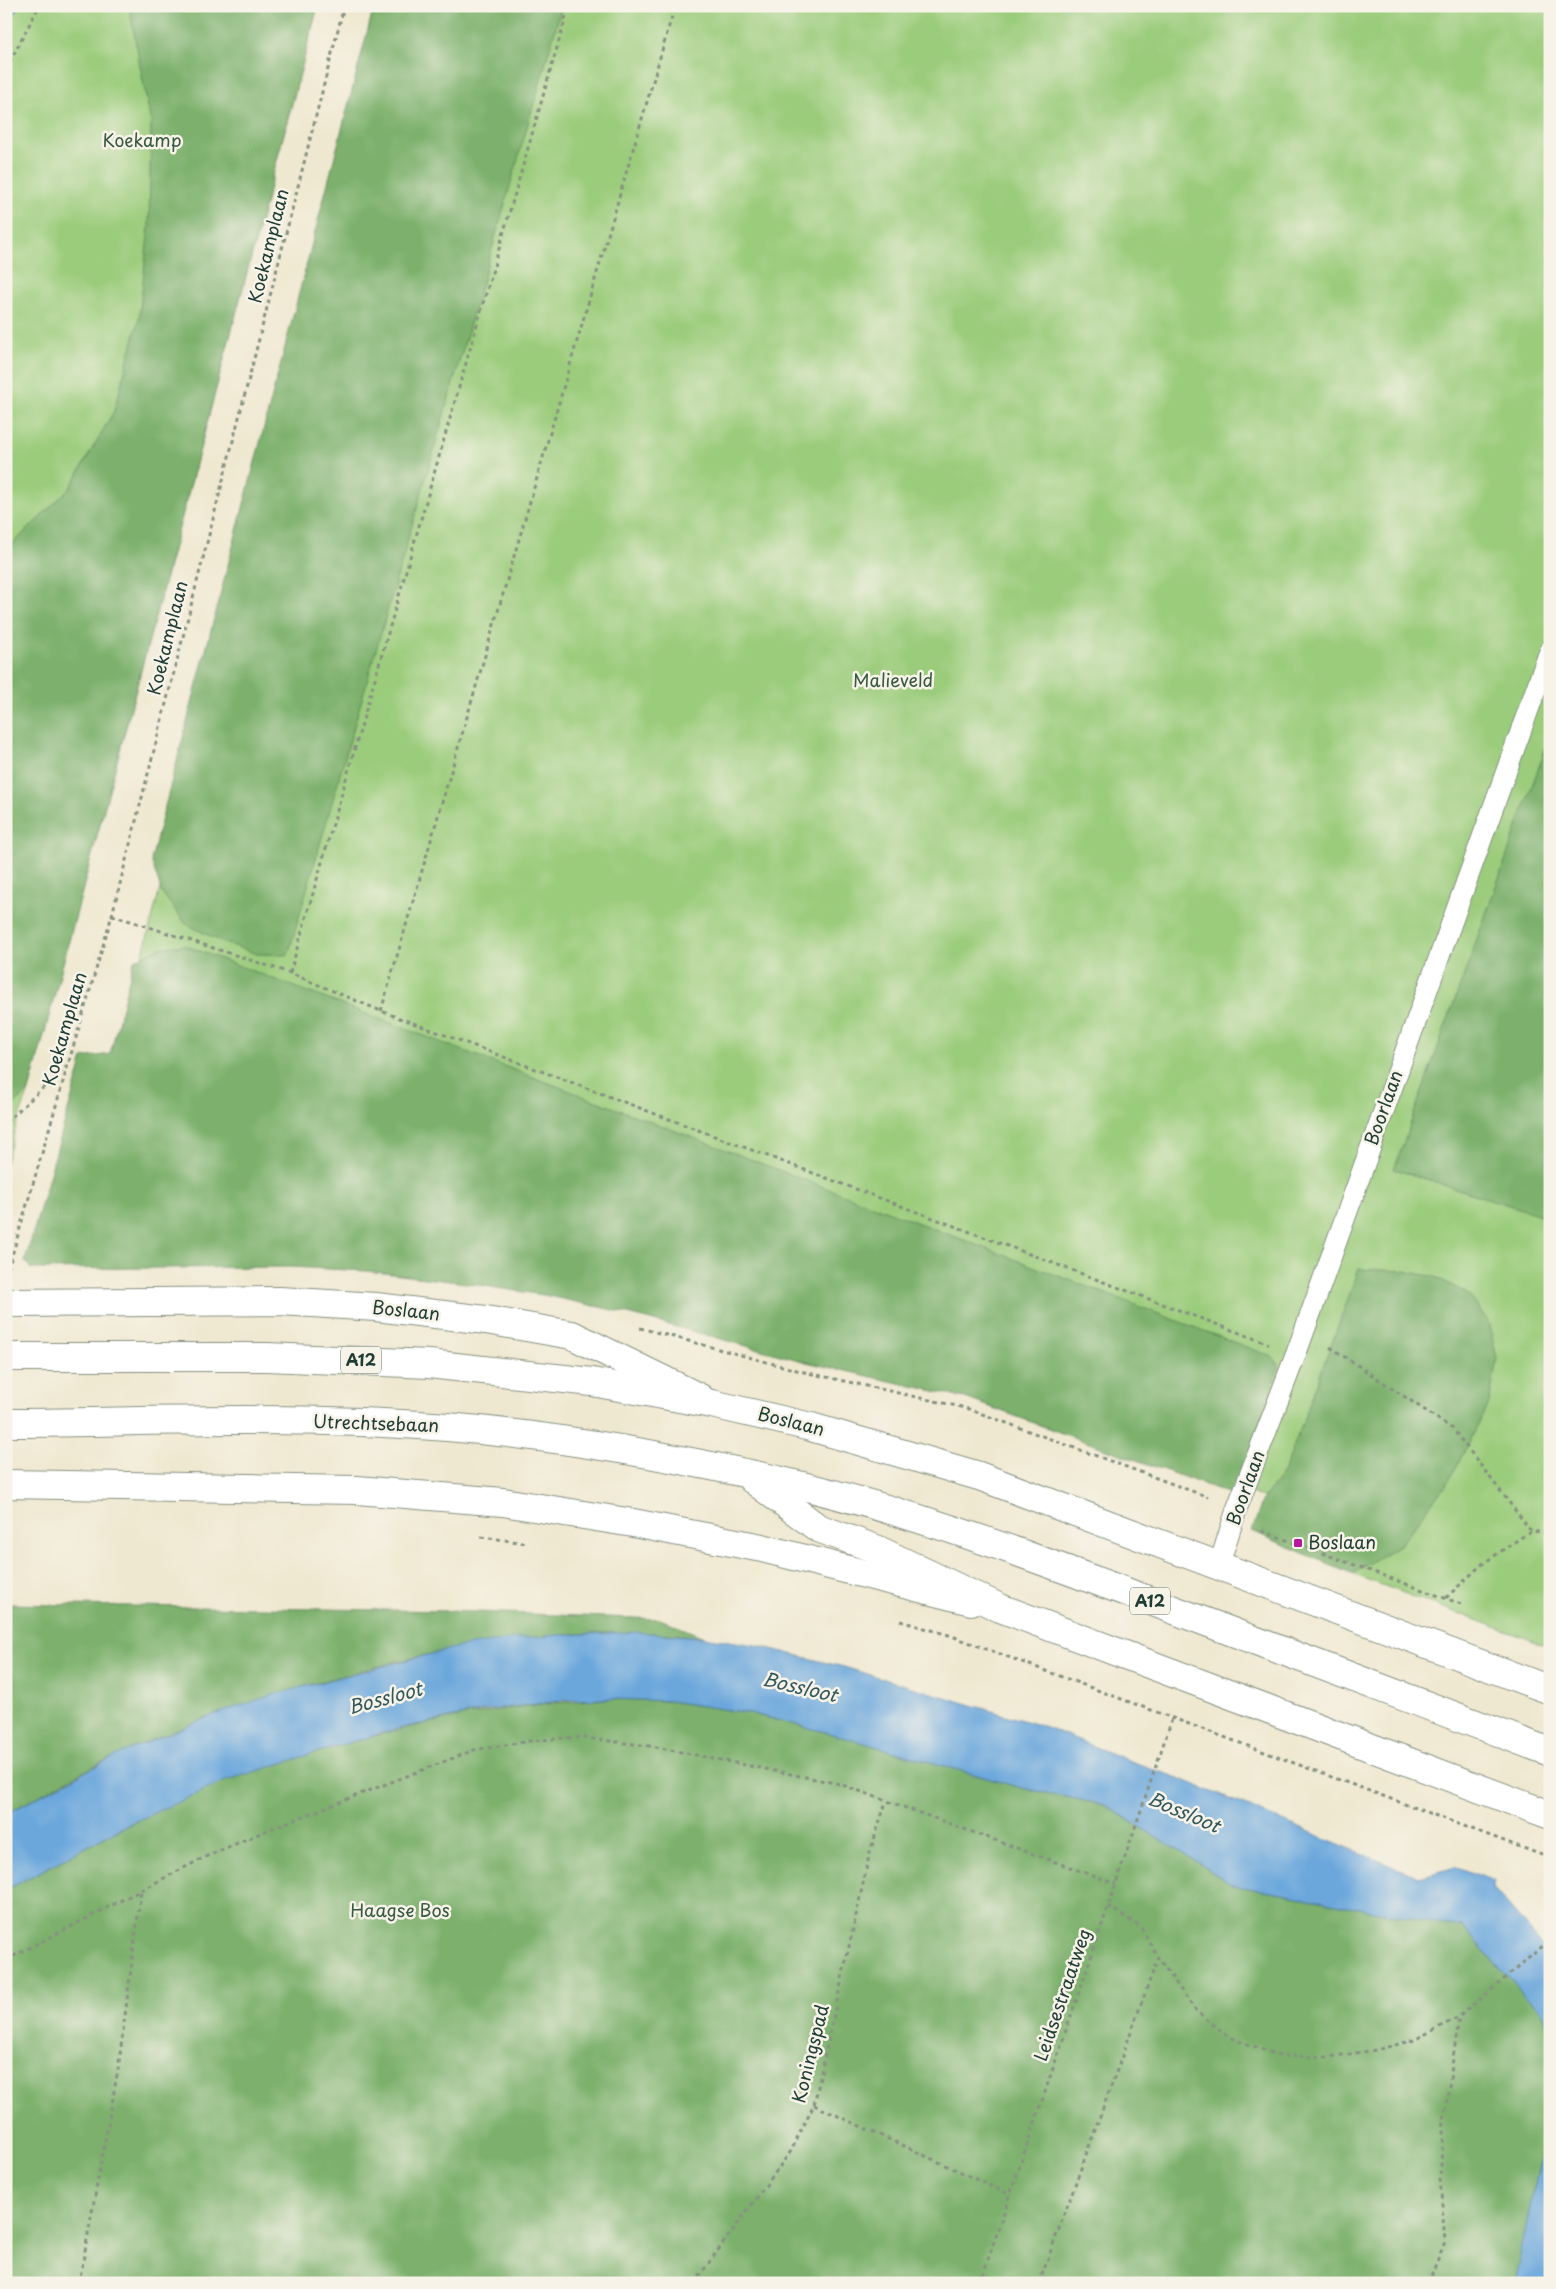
<svg xmlns="http://www.w3.org/2000/svg" width="1556" height="2289" font-family="'Playpen Sans',sans-serif">
<rect width="100%" height="100%" fill="#f7f3e8"/>
<filter id="ink" filterUnits="userSpaceOnUse"><feTurbulence type="fractalNoise" baseFrequency=".02" numOctaves="2"/><feDisplacementMap in="SourceGraphic" scale="10" xChannelSelector="R" yChannelSelector="G"/><feConvolveMatrix kernelMatrix="1 2 1 2 8 2 1 2 1" color-interpolation-filters="sRGB"/></filter>
<filter id="wash" filterUnits="userSpaceOnUse"><feTurbulence type="fractalNoise" baseFrequency=".0096" numOctaves="4" result="noise"/><feDisplacementMap in="SourceGraphic" scale="20" xChannelSelector="R" yChannelSelector="G"/><feGaussianBlur stdDeviation="1.12" result="paint"/><feColorMatrix in="noise" values="0 0 0 0 0 0 0 0 0 0 0 0 0 0 0 0 0 1.4 0 .05"/><feComposite in="paint" operator="in"/></filter>
<g filter="url(#wash)">
<rect width="100%" height="100%" fill="#efe8d0"/>
<g fill="#9bcc7c" stroke="#5d8458">
<path d="M6 6H318L29 1091 16 1126 6 1163Z"/>
<path d="M391 6H1550V1647L1352 1574 1388 1551 994 1384 548 1273 64 1255Z"/>
</g>
<g fill="#7cb06c" stroke="#4e7650">
<path d="M129 6H318L29 1091 6 1111V550L70 488 114 411 139 319 149 226 151 124Z"/>
<path d="M374 6H562L288 955 257 954 220 941 186 924 162 893 151 860Z"/>
<path d="M1550 736V1218L1394 1169Z"/>
<path d="M184 945 1273 1357 1277 1362 1278 1370 1236 1496 965 1398 806 1362 617 1311 549 1296 466 1283 367 1271 289 1267 31 1269 25 1261 83 1058 110 1054 134 960 159 948Z"/>
<path d="M1359 1269 1405 1271 1436 1277 1468 1294 1488 1321 1497 1358 1489 1404 1450 1479 1401 1544 1352 1574 1252 1531 1263 1499 1285 1470Z"/>
<path d="M6 1604 450 1611 660 1619 704 1637C579 1624 468 1642 348 1674 270 1695 194 1720 120 1754 81 1771 44 1794 6 1814Z"/>
<path d="M610 1699 669 1701 749 1713 825 1732 1022 1788 1105 1805 1199 1863 1232 1885 1462 1927 1542 2013 1550 2035V2114L1514 2283H6V1890C79 1851 150 1811 226 1780 257 1768 289 1760 320 1751 415 1723 511 1703 610 1699Z"/>
</g>
<g fill="#6ca7dc" stroke="#467288">
<path d="M6 6H19L6 30Z"/>
<path d="M636 1632 704 1637 755 1645 844 1667 1049 1728 1122 1758 1181 1779 1419 1877 1456 1867 1495 1881 1493 1888 1550 1954V2035L1542 2013 1462 1927 1232 1885 1199 1863 1105 1805 1022 1788 825 1732 749 1713 669 1701 610 1699 569 1700 488 1710 397 1729 338 1746 228 1780 127 1825 6 1890V1814L119 1754 213 1715 275 1694 458 1647 506 1640 557 1635Z"/>
<path d="M1550 2114V2283H1514Z"/>
</g>
</g>
<g filter="url(#ink)">
<g fill="none" stroke-linecap="round" stroke-linejoin="round">
<defs>
<path id="lane" d="M1219 1565 1237 1508 1296 1354 1550 650"/>
<g id="secondary">
<path d="M6 1303 280 1301 376 1307 486 1320 572 1335 700 1398"/>
<path d="M6 1484 357 1490 503 1502 633 1523 762 1548 971 1601"/>
</g>
<g id="primary">
<path d="M6 1357H267L429 1364 592 1382 712 1404 811 1427 979 1476 1550 1690"/>
<path d="M6 1423C132 1422 258 1417 383 1423 503 1428 623 1447 740 1472 880 1500 1012 1549 1145 1599 1280 1649 1415 1701 1550 1752"/>
<path d="M752 1479 818 1528 876 1549 1000 1608 1550 1815"/>
</g>
</defs>
<use href="#lane" stroke="#879282" stroke-width="22"/>
<use href="#secondary" stroke="#879282" stroke-width="30"/>
<use href="#primary" stroke="#879282" stroke-width="30"/>
<g stroke="#879282" stroke-width="3" stroke-dasharray="4 4" stroke-linecap="butt">
<path d="M6 69 39 6"/>
<path d="M112 915 290 973 381 1011 1269 1344"/>
<path d="M290 973 569 6"/>
<path d="M381 1011 675 6"/>
<path d="M6 1122 69 1064"/>
<path d="M8 1269 112 915 344 6"/>
<path d="M640 1328 808 1373 966 1408 1208 1497"/>
<path d="M1330 1347 1453 1429 1531 1531 1550 1533"/>
<path d="M1262 1531 1461 1604"/>
<path d="M481 1537 527 1543"/>
<path d="M1446 1598 1481 1565 1531 1531"/>
<path d="M900 1621 949 1635 1550 1858"/>
<path d="M1108 1906 1141 1927 1158 1958 1196 2011 1229 2037 1280 2056 1329 2057 1376 2050 1414 2040 1459 2017 1550 1940"/>
<path d="M6 1960 205 1857 270 1829 474 1750 530 1741 577 1737 656 1747 840 1784 1116 1884"/>
<path d="M814 2105 1011 2195"/>
<path d="M79 2283 118 2070 141 1891"/>
<path d="M694 2283 791 2151 814 2105 870 1852 886 1802"/>
<path d="M972 2283 983 2273 985 2283"/>
<path d="M980 2283 1173 1716"/>
<path d="M1039 2283 1158 1958"/>
<path d="M1428 2283 1445 2242 1440 2179 1444 2120 1459 2018"/>
</g>
<use href="#lane" stroke="#fff" stroke-width="20"/>
<use href="#secondary" stroke="#fff" stroke-width="28"/>
<use href="#primary" stroke="#fff" stroke-width="28"/>
</g>
</g>
<rect fill="#b5179e" stroke="#f7f3e8" stroke-width="2" x="1293" y="1538" width="10" height="10" rx="2.5"/>
<g text-anchor="middle" stroke-width="5" stroke-linejoin="round" paint-order="stroke">
<g fill="#f7f3e8" stroke="#60746a" stroke-width="1">
<rect x="341" y="1346.5" width="40" height="27" rx="4"/>
<rect x="1130" y="1587.5" width="40" height="27" rx="4"/>
</g>
<g font-size="16" font-weight="bold" fill="#1f3d34">
<text x="361" y="1366">A12</text>
<text x="1150" y="1607">A12</text>
</g>
<g font-size="18" fill="#385a42" stroke="#f7f3e8">
<text x="142" y="147">Koekamp</text>
<text x="893" y="687">Malieveld</text>
<text x="400" y="1917">Haagse Bos</text>
</g>
<g font-size="18" fill="#1f3d34" stroke="#f7f3e8">
<text transform="translate(269 246) rotate(-76)" y="6">Koekamplaan</text>
<text transform="translate(168 638) rotate(-76)" y="6">Koekamplaan</text>
<text transform="translate(65 1029) rotate(-74)" y="6">Koekamplaan</text>
<text transform="translate(1384 1108) rotate(-70)" y="6">Boorlaan</text>
<text transform="translate(406 1311) rotate(6)" y="6">Boslaan</text>
<text transform="translate(791 1422) rotate(14)" y="6">Boslaan</text>
<text transform="translate(376 1424) rotate(2)" y="6">Utrechtsebaan</text>
<text transform="translate(1246 1488) rotate(-70)" y="6">Boorlaan</text>
<text transform="translate(1063 1995) rotate(-71)" y="6">Leidsestraatweg</text>
<text transform="translate(811 2054) rotate(-76)" y="6">Koningspad</text>
</g>
<g font-size="18" fill="#1f3d34" stroke="#f7f3e8" text-anchor="start">
<text x="1308" y="1549">Boslaan</text>
</g>
<g font-size="19" font-style="italic" fill="#32585e" stroke="#f7f3e8">
<text transform="translate(800 1687) rotate(13)" y="7">Bossloot</text>
<text transform="translate(385 1698) rotate(-15)" y="7">Bossloot</text>
<text transform="translate(1184 1812) rotate(23)" y="7">Bossloot</text>
</g>
</g>
<rect width="1556" height="2289" fill="none" stroke="#f7f3e8" stroke-width="25"/>
</svg>
